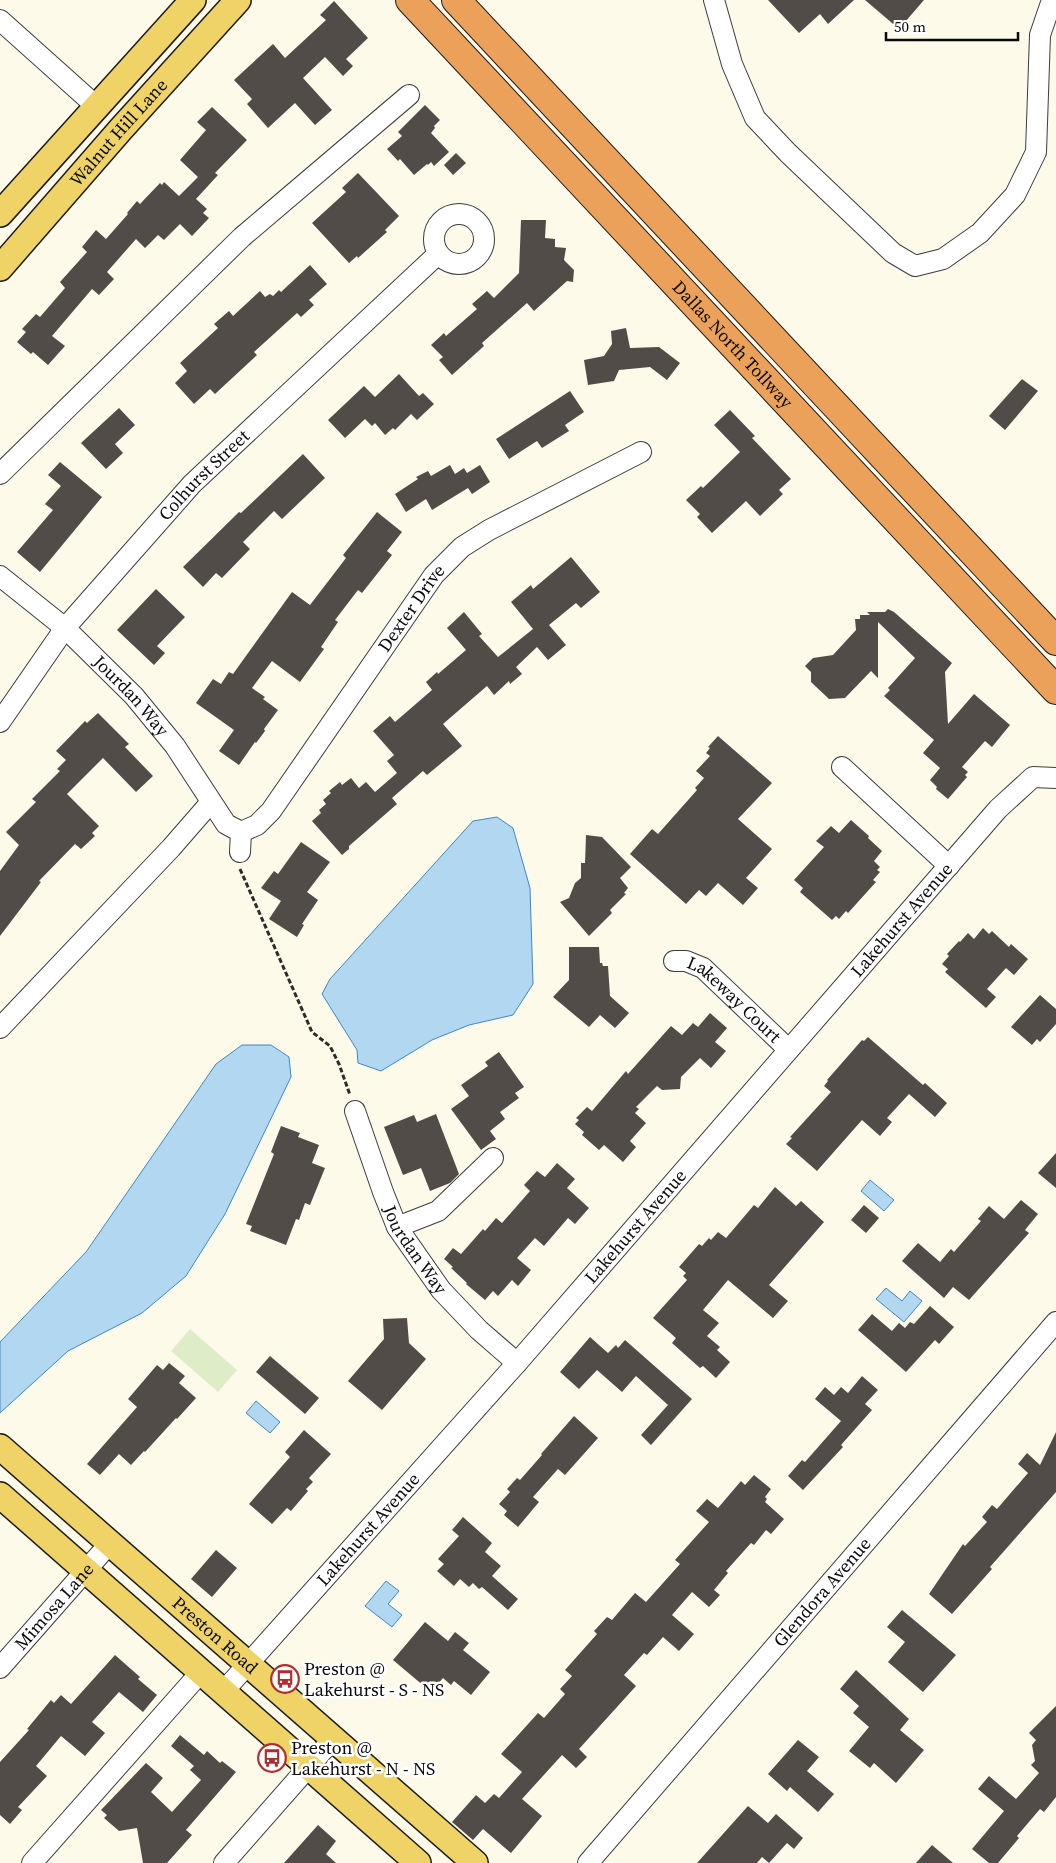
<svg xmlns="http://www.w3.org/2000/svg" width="1056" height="1863" font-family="'Source Serif 4',serif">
<rect width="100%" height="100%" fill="#fefae9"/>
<path fill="#deedc7" d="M190 1329 237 1370 218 1392 171 1351Z"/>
<g fill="#b1d7f1" stroke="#3d89c3">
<path d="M497 817 513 828 530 888 533 984 513 1015 469 1025 432 1040 381 1071 358 1063 357 1050 322 994 330 979 473 821Z"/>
<path d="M242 1045H271L289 1057 291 1077 225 1214 186 1276 142 1313 68 1351 0 1413V1342L86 1252 216 1064Z"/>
<path d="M870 1180 894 1200 884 1211 861 1191Z"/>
<path d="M886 1288 902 1301 910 1291 922 1301 904 1322 876 1299Z"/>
<path d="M256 1401 280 1422 270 1433 246 1413Z"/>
<path d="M386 1581 399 1591 388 1604 402 1615 392 1627 365 1606Z"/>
</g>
<g fill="#524c48">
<path d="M768 0H854L828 24 820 14 799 33Z"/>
<path d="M865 0H924L899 29Z"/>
<path d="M334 1 368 38 346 59 353 66 343 76 325 57 303 78 332 110 315 125 295 103 268 128 247 104 252 99 234 80 273 44 285 58 326 20 320 15Z"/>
<path d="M425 105 440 120 434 126 435 128 431 133 449 152 434 166 431 162 428 165 427 164 414 175 400 159 398 161 387 149 402 136 398 132Z"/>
<path d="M212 107 247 140 215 173 218 175 196 199 207 209 203 213 209 218 192 236 180 224 164 240 158 235 145 248 136 239 107 272 114 279 99 295 92 289 52 336 65 346 48 365 33 352 31 354 17 342 26 332 22 329 36 314 40 317 65 288 60 282 87 252 82 247 96 230 106 239 128 214 127 213 137 201 140 204 160 183 162 185 164 182 179 196 198 177 180 160 206 130 197 122Z"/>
<path d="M456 153 466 163 453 175 444 165Z"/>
<path d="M358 173 399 216 385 230 387 232 358 258 357 256 349 263 312 223 346 192 342 188Z"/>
<path d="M521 220H546L545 238 555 239V247L566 248 564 260 574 270 573 282 567 281 534 311 527 303 482 343 484 346 452 375 439 360 443 357 431 345 444 333 446 336 477 309 472 304 487 291 494 298 519 273Z"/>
<path d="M310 265 327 284 309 300 314 305 301 317 297 313 254 352 257 355 215 394 210 389 194 404 175 383 187 371 180 363 218 328 214 324 229 311 233 316 260 291 265 297 270 294 273 296 279 290 281 292Z"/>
<path d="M626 328 630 348 659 347 680 363 667 380 650 367 619 370 614 381 588 385 584 360 604 356 612 344 611 331Z"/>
<path d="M399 374 419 396 423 393 434 404 417 420 411 414 395 430 393 428 385 435 375 423 372 426 365 419 345 438 328 420 364 386 375 397Z"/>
<path d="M1022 379 1038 391 1005 430 989 416Z"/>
<path d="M570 391 584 412 565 425 569 431 542 448 537 441 509 459 496 439Z"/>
<path d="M119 408 135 425 115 444 123 453 106 469 81 443Z"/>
<path d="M730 410 755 436 752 438 791 479 779 490 783 494 760 516 746 501 712 533 697 517 700 514 686 500 701 486 703 488 740 452 714 425Z"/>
<path d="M303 454 325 478 282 519 274 511 243 542 250 549 222 578 216 573 203 587 183 567 239 512 241 513Z"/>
<path d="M60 462 102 497 40 572 17 552 53 510 45 504 61 486 48 475Z"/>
<path d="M450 465 455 474 464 468 467 473 480 465 490 482 472 494 468 488 432 510 426 499 406 512 395 494 418 479 416 477 428 471 431 476Z"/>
<path d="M377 512 402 532 387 551 392 555 362 593 358 590 335 620 338 622 321 647 324 649 300 682 272 661 252 688 265 697 263 699 278 710 264 729 265 731 256 743 255 742 239 765 219 751 234 730 196 703 213 679 221 684 229 672 233 674 292 592 310 605 346 558 343 555Z"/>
<path d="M571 557 600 592 581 608 576 603 549 625 566 645 548 660 537 647 516 667 522 674 510 684 509 681 494 695 487 686 443 724 462 746 427 775 423 771 392 798 397 804 349 846V849L342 855 312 821 321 813 319 810 326 804 323 800 331 793 329 791 340 782 342 785 351 778 359 788 366 782 375 792 397 773 387 761 394 755 373 731 390 716 395 722 432 690 426 682 437 672 438 674 466 650 447 628 464 612 482 634 479 636 498 657 533 629 511 602 531 585 533 589Z"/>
<path d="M156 589 185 617 157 646 165 653 154 665 117 630Z"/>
<path d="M888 609 894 612 952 663 945 672 948 724 974 694 1010 725 992 747 985 741 962 767 968 772 965 775 967 777 948 799 936 789 937 787 930 780 940 768 923 753 934 740 884 696 890 690 888 688 915 658 878 622V678L871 671 845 698 829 699 811 682V672L805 666 813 658 833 655 856 630 855 619H860V615H870L867 612H885Z"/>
<path d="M98 713 129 744 125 747 153 776 136 792 103 758 67 794 99 826 92 833 95 836 81 849 75 844 39 881 41 882 0 936V871L19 845 6 832 36 802 32 799 60 771 57 769 66 760 56 751 85 721 87 723Z"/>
<path d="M718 736 772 783 738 819 772 849 746 878 758 888 743 905 718 883 706 896 699 890 686 904 630 854 652 829 658 834 697 790 695 788 704 778 696 771 710 756 706 753 710 748 708 747Z"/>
<path d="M851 820 869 836 868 838 882 851 874 861 880 867 877 870 880 872 873 880 876 882 848 913 846 911 839 919 836 916 832 920 800 892 803 888 794 880 824 847 816 841 831 826 839 833Z"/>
<path d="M586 835 602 837 631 867 620 878 628 888 624 893 626 894 610 910 612 913 589 936 560 902 569 898 575 883 581 878V863H585Z"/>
<path d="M301 842 330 862 307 892 318 900 302 924 304 925 297 937 269 919 281 901 261 888 274 871 278 874Z"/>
<path d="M983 928 989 934 992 931 1009 947 1011 944 1028 959 1014 975 1006 968 987 989 996 997 986 1008 945 972 948 969 942 964 949 956 947 954 959 941 960 942 968 933 974 939Z"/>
<path d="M569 947H599L600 963H602L603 966H608L610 996 629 1013 615 1028 600 1015 589 1027 553 997 569 980Z"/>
<path d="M1040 995 1056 1009V1024L1040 1042 1037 1039 1032 1045 1011 1027Z"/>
<path d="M710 1013 727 1028 715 1042 726 1051 711 1068 700 1058 681 1077 680 1089 662 1090 657 1086 636 1107 639 1109 635 1113 646 1123 630 1141 636 1147 623 1162 604 1145 599 1150 582 1135 584 1132 575 1124 579 1120 576 1118 587 1107 592 1111 626 1071 628 1074 671 1026 682 1035 693 1023 698 1027Z"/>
<path d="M868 1037 923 1085 925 1083 947 1103 935 1117 909 1094 887 1118 892 1122 880 1136 862 1120 817 1171 786 1144 792 1138 790 1137 831 1092 824 1086 828 1081 827 1080 862 1040 864 1041Z"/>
<path d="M499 1052 524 1087 515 1093 519 1098 500 1112 505 1119 490 1131 496 1139 481 1150 451 1109 469 1096 461 1085 488 1066 485 1062Z"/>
<path d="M436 1114 459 1174 450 1183 430 1191 421 1168 403 1175 384 1127 414 1115 417 1122Z"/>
<path d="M281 1126 300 1133 298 1137 319 1145 312 1163 325 1168 310 1205 305 1203 299 1220 296 1219 286 1245 250 1231 252 1226 246 1224 274 1154 271 1152Z"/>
<path d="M1056 1153V1188L1038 1173Z"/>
<path d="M557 1163 575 1179 567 1188 589 1208 575 1224 568 1218 544 1246 535 1238 517 1258 531 1270 518 1286 512 1280 498 1296 493 1291 485 1300 466 1284 467 1283 451 1268 453 1267 444 1259 453 1248 461 1254 483 1229 485 1231 496 1218 502 1223 530 1191 524 1185 537 1171 545 1177Z"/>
<path d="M775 1187 796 1206 801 1201 824 1222 769 1285 788 1301 773 1318 728 1280 703 1310 719 1323 707 1336 720 1347 717 1350 730 1362 716 1378 703 1366 700 1368 672 1343 676 1338 653 1318 687 1280 683 1276 686 1273 679 1267 699 1244 702 1246 709 1238 711 1240 718 1232 726 1238 754 1205 758 1208Z"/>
<path d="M1021 1200 1038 1214 1025 1230 1029 1233 969 1300 953 1287 944 1298 902 1261 918 1243 940 1262 951 1249 954 1252 981 1221 978 1219 989 1206 1004 1219Z"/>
<path d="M864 1205 879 1218 866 1233 851 1220Z"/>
<path d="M930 1306 954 1327 939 1344 935 1340 906 1372 858 1330 872 1314 892 1331 899 1323 905 1328 910 1322 914 1324Z"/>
<path d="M407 1318 409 1343 426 1359 382 1410 348 1381 384 1339 383 1319Z"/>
<path d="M590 1337 608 1353 616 1345 618 1348 625 1340 692 1399 651 1445 641 1435 668 1405 636 1376 622 1392 597 1370 579 1389 560 1372Z"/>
<path d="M270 1356 319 1398 305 1414 256 1372Z"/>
<path d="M169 1363 185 1376 179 1383 196 1398 177 1419 176 1418 145 1452 144 1451 131 1465 119 1454 100 1475 87 1464 137 1407 128 1399 157 1365 163 1370Z"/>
<path d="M862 1376 878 1390 865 1404 872 1410 841 1445 843 1447 803 1490 788 1476 802 1460 805 1462 841 1421 815 1399 825 1387 834 1395 841 1387 848 1393Z"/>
<path d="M574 1416 598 1438 565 1475 558 1469 533 1497 539 1502 518 1527 504 1515 507 1511 499 1504 510 1492 507 1489 517 1478 520 1480 542 1455 541 1454Z"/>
<path d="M304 1430 331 1454 309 1478 313 1482 306 1489 308 1491 291 1511 287 1508 272 1524 249 1504 290 1457 285 1452Z"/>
<path d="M1056 1432V1492L990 1567 992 1569 952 1614 929 1594 963 1544 965 1546 987 1522 982 1517 992 1505 997 1509 1028 1473 1018 1464 1027 1453 1040 1465Z"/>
<path d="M754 1475 771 1489 765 1497 767 1499 765 1502 784 1519 771 1534 766 1530 754 1545 751 1543 726 1571 728 1573 714 1590 720 1595 709 1607 692 1592 672 1615 694 1634 679 1651 663 1637 647 1655 644 1653 624 1675 636 1686 579 1749 587 1757 576 1768 562 1755 522 1799 542 1816 511 1853 483 1829 473 1840 452 1822 476 1795 485 1803 494 1794 499 1798 522 1772 501 1754 538 1713 544 1718 565 1694 560 1689 572 1676 565 1670 597 1634 594 1631 607 1617 612 1620 635 1593 646 1602 680 1564 675 1560 709 1522 696 1511 707 1499 718 1508 741 1481 745 1485Z"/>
<path d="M463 1517 492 1543 485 1552 501 1566 492 1576 518 1599 508 1610 482 1587 479 1589 473 1583 469 1587 460 1579 454 1586 437 1571 444 1564 438 1559 459 1536 452 1530Z"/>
<path d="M216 1550 237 1568 212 1597 191 1579Z"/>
<path d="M902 1610 956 1655 923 1692 888 1662 905 1642 887 1627Z"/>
<path d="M425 1622 448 1641 455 1632 469 1643 463 1650 490 1672 471 1695 454 1681 451 1685 443 1678 431 1692 393 1660Z"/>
<path d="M115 1655 140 1677 138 1679 157 1695 143 1712 119 1692 92 1722 105 1733 85 1756 61 1736 36 1766 47 1776 18 1807 22 1810 10 1824 0 1815V1762L29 1730 27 1729 51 1700 54 1703 61 1695 71 1704Z"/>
<path d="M856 1670 909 1719 900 1730 924 1750 896 1783 874 1763 870 1768 849 1751 869 1727 853 1713 859 1706 840 1689Z"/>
<path d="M1056 1706V1797L1044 1812 1040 1809 1017 1836 1019 1838 998 1863H989L972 1849 1004 1811 978 1789 989 1776 1016 1799 1039 1773 1031 1765 1035 1761 1032 1745 1036 1740 1029 1733Z"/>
<path d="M180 1735 204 1755 207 1751 220 1763 222 1761 236 1772 186 1830 192 1835 167 1863H143L137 1828 119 1831 104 1818 107 1815 101 1810 146 1763 163 1778 151 1792 172 1812 201 1780 190 1770 194 1766 171 1746Z"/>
<path d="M798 1740 819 1757 807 1771 834 1794 818 1812 790 1787 787 1791 768 1774Z"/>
<path d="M748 1806 768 1823 776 1814 803 1838 794 1849 787 1843 769 1863 762 1857 757 1863H697Z"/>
<path d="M318 1825 336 1841 326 1854 336 1863H284Z"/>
<path d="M932 1845 953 1863H916Z"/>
</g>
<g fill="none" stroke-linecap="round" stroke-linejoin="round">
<defs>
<g id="minor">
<path d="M714 0 732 64 755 118 788 153 893 253 915 266 943 259 980 233 1015 195 1036 152 1040 35 1052 0"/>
<path d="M0 20 96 106"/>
<circle cx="459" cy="239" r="25"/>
<path d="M0 474 242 237 409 95"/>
<path id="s1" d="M0 576 65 628 134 696 175 746 226 824 241 832"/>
<path id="s2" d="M0 722 65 628 192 484 438 254"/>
<path d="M842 767 949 866"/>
<path id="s3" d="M241 832 257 825 271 811 434 575 462 547 489 530 641 452"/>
<path d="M240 852 241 832"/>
<path id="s4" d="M674 961H686L703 968 788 1049"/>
<path d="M0 1028 171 848 211 802"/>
<path id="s5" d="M355 1111 383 1192 397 1227 441 1290 479 1330 517 1363"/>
<path d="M397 1227 438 1211 493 1158"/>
<path id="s6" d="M0 1668 110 1543"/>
<path id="s7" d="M223 1692 517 1363 998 809 1033 777 1056 778"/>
<path d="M32 1863 201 1672"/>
<path d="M224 1863 333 1739"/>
<path id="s8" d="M588 1863 1056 1322"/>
</g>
<g id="major">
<path d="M0 214 193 0"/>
<path id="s9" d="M0 268 121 129 238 0"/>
<path id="s10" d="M0 1447 475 1863"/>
<path d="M0 1495 418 1863"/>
</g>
<g id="highway">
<path id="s11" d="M410 0 1056 690"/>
<path d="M456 0 1056 641"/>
</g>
</defs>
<use href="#minor" stroke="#3d3d3d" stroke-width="22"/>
<use href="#major" stroke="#1b1b1b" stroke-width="28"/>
<use href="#highway" stroke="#1b1b1b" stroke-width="30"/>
<path stroke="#2c2c2c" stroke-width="3" stroke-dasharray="5 2.5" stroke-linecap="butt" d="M240 869 312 1032 330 1046 339 1064 350 1095"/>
<use href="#minor" stroke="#fff" stroke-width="20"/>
<use href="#major" stroke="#efd367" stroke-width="25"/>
<use href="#highway" stroke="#eba15a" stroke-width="28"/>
</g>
<defs>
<symbol id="bus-ring" viewBox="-11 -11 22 22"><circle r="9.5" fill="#fff" stroke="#b02d2e" stroke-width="1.5"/><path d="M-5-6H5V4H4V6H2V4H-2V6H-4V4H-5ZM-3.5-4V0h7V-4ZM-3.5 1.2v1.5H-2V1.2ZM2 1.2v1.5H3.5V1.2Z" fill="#b02d2e"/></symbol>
</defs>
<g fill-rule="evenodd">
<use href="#bus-ring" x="269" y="1663" width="32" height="32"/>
<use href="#bus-ring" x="256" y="1742" width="32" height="32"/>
</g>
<g text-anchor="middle" stroke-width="5" stroke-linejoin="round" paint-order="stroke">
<g font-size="18" fill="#0a0a0a" stroke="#fff">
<text dy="6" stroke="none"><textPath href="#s9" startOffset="180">Walnut Hill Lane</textPath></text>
<text dy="6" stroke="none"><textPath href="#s11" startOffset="472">Dallas North Tollway</textPath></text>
<text dy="6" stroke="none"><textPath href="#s2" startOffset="321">Colhurst Street</textPath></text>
<text dy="6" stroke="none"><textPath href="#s3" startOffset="284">Dexter Drive</textPath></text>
<text dy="6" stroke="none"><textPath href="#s1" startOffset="178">Jourdan Way</textPath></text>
<text dy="6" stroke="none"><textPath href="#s7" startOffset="1028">Lakehurst Avenue</textPath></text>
<text dy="6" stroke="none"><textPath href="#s4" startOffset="74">Lakeway Court</textPath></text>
<text dy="6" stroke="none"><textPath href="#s7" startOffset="622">Lakehurst Avenue</textPath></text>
<text dy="6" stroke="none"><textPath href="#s5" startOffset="152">Jourdan Way</textPath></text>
<text dy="6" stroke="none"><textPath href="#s7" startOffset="218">Lakehurst Avenue</textPath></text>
<text dy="6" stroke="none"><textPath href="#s8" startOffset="358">Glendora Avenue</textPath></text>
<text dy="6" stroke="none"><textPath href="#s6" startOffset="82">Mimosa Lane</textPath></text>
<text dy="6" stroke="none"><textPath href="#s10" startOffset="286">Preston Road</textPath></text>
</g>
<g font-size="18" fill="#0a0a0a" stroke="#fff" text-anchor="start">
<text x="304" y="1675">Preston @<tspan x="304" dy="21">Lakehurst - S - NS</tspan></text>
<text x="291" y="1754">Preston @<tspan x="291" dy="21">Lakehurst - N - NS</tspan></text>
</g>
</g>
<path d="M886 32v8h132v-8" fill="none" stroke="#0a0a0a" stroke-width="2.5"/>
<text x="894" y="32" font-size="15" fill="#0a0a0a" stroke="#ffffff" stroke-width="4" paint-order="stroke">50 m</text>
</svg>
